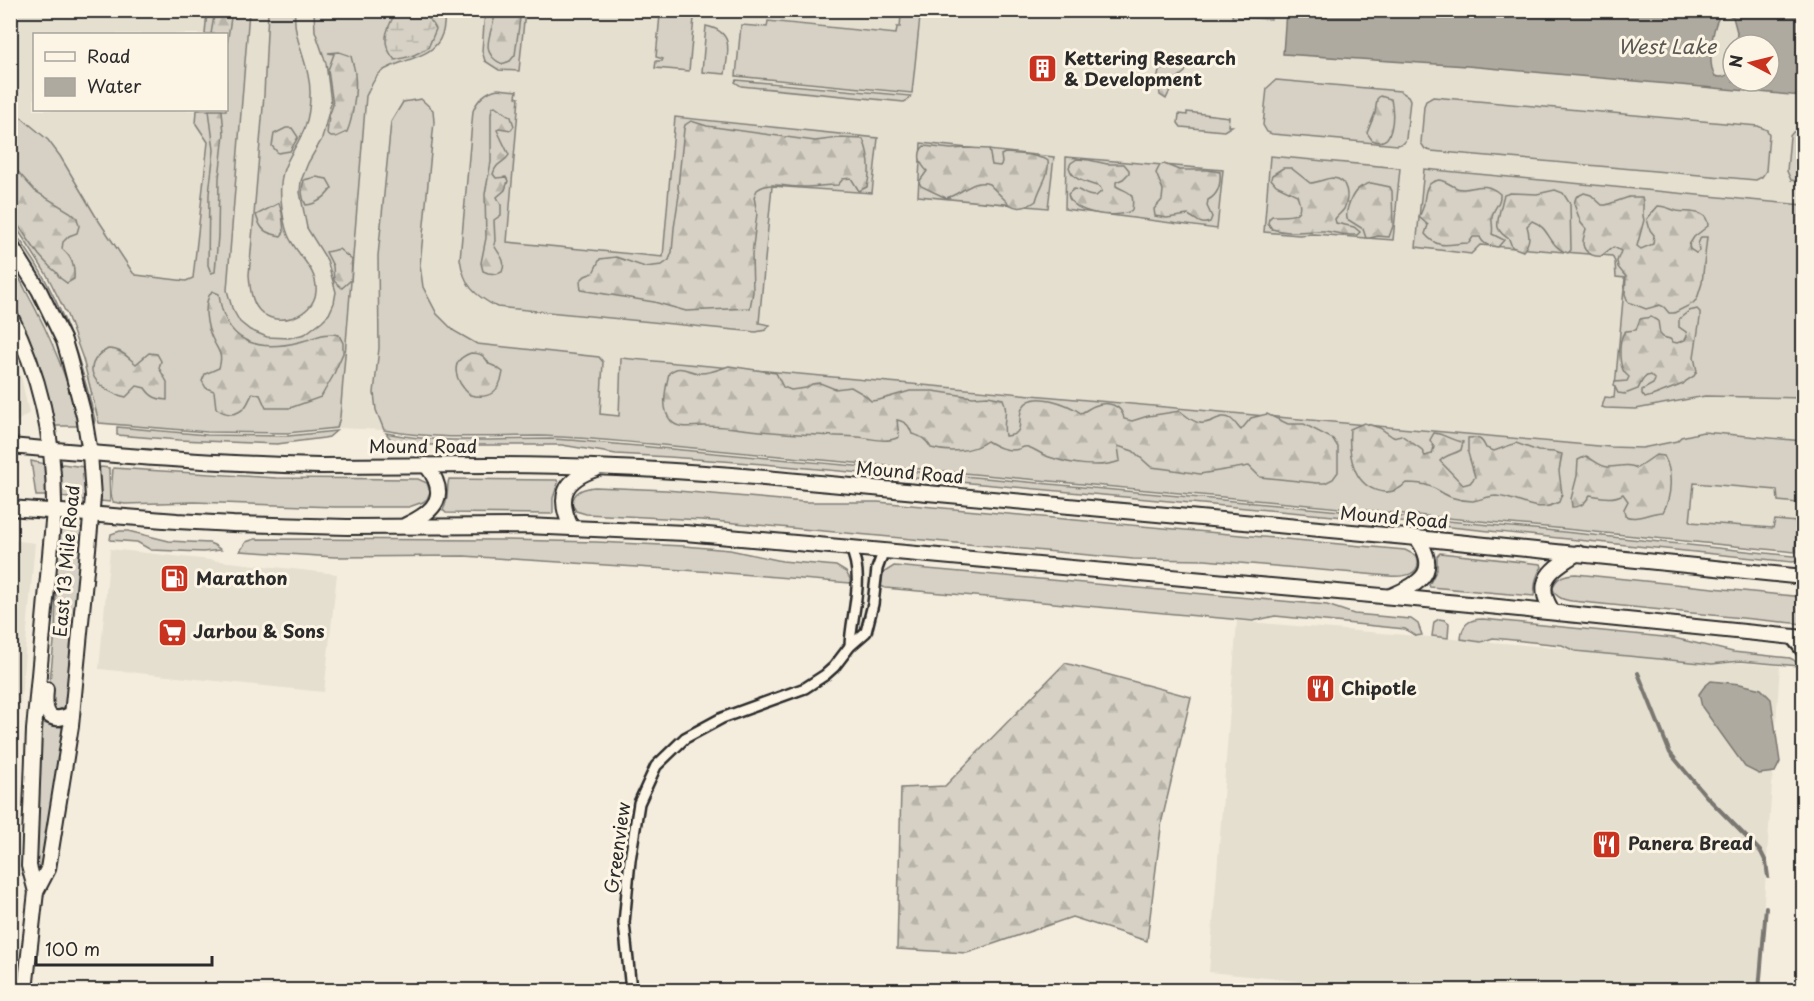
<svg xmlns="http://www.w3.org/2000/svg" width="1814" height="1001" font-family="'Playpen Sans',sans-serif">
<defs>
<pattern id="forest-firs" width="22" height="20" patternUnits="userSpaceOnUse" patternTransform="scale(1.5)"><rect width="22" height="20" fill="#d6d1c4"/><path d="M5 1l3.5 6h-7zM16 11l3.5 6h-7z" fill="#b8b4a9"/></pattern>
<pattern id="wetland-marsh" width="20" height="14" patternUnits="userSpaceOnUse" patternTransform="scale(1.5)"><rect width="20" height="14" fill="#d6d1c4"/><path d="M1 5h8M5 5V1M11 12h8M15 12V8" fill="none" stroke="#b8b4a9"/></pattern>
</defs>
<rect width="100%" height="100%" fill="#f4edde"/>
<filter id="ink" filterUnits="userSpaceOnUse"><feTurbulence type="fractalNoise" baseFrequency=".0167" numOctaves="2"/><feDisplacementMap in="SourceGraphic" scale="12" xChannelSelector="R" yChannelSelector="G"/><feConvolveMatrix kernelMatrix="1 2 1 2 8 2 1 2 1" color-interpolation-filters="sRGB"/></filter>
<g filter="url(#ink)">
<g fill="#e5dfd0" fill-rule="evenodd">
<path d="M10 11H1803V553L1545 527 563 437 436 436 404 434 384 430 337 428 287 433 208 432 99 423 83 359 67 315 47 275 24 239 11 220ZM34 34H226V110H34ZM1733 45H1769V81H1733Z"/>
<path d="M11 348 18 363 29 413 11 426Z"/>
<path d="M11 540 35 543 11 808 10 540Z"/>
<path d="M110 549 337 574 324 692 99 669Z"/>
<path d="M1237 621 1780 666 1758 990H1384L1209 972Z"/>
</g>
<g fill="#d6d1c4" stroke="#807e78" stroke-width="1.5">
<path d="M207 11H249L227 290 232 308 240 322 250 330 267 337 289 338 305 334 322 321 329 314 334 303 336 292 327 260 307 228 300 192 301 181 308 163 322 139 331 103 326 63 315 31 314 11H445C444 18 445 27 442 34 434 60 400 58 381 72 374 77 370 89 366 96L340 417 337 428 287 433 207 432 99 423 83 359 67 315 47 275 24 239 11 220 10 108 48 140 60 156 95 215 133 273 136 275 186 281 193 278 208 142 196 124 197 110H226V34H205Z"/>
<path d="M268 11H295C292 40 311 65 310 95 310 104 308 118 305 127 294 155 278 164 281 199 282 210 284 225 288 235 296 255 318 268 316 292 313 317 276 329 259 310 251 301 250 287 249 275L264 95Z"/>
<path d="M485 11H525L519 71 499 70 485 61 482 51Z"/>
<path d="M1233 11H1271V19L1232 17Z"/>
<path d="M660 15 694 18 689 71 655 68 656 61H662L663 59 656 57Z"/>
<path d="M901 15 920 17 912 93 736 76 741 25 767 27 768 21 896 34 897 27H900Z"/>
<path d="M706 26C735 32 728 51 725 74L702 72Z"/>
<path d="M736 80 911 96 908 100 904 102 741 86 735 82Z"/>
<path d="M1276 80 1400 91 1408 96 1410 100 1406 139 1404 143 1398 145 1272 134 1267 132 1263 125 1267 88Z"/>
<path d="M498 89 517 91 516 97 519 98 507 242 663 257 675 117 878 138 872 193 772 186 759 323 770 325 766 330 756 332 497 307C474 295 464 286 460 259L473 111C477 100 486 91 498 89Z"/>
<path d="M1433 97 1758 126 1767 130 1769 134 1766 171 1762 177 1756 180 1431 151 1425 149 1421 143 1424 106 1426 101Z"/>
<path d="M421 99 433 110 434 122 420 265 423 287 437 314 454 331 477 344 599 357 603 362 600 414 619 416 621 358 1610 447 1642 448 1677 441 1681 437 1703 432 1803 441 1798 503 1778 501 1777 490 1694 483 1690 522 1773 528 1775 520 1797 522 1795 552 1545 527 651 444C614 441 577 437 540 436 489 436 435 440 384 430L376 410 374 393 379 348 378 256 391 122 403 102Z"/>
<path d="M1187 112 1229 117 1228 126H1232L1224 131 1181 127 1178 123 1179 114 1187 115Z"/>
<path d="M1800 129H1803V182L1791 180 1787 171 1790 136 1793 132Z"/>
<path d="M921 143 1054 157 1048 208 918 196Z"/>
<path d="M1270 156 1400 168 1393 240 1313 234 1299 235 1264 232Z"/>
<path d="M1066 157 1223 170 1217 229 1065 209Z"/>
<path d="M1424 169 1803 205V398L1705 396 1636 409 1605 408 1602 407 1605 397 1614 398 1625 278 1616 277 1615 262 1612 256 1480 245 1471 254 1416 247Z"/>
<path d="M10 227C56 283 79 351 95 420L94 424 85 384 66 329 47 290 11 232Z"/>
<path d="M10 268C18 273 22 283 26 291 49 333 69 379 79 426H55L41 372 27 335 11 301Z"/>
<path d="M117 427 207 435 288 436 336 431 329 437 324 438 277 444 179 440 117 435Z"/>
<path d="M386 433C439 444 496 439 550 439 583 440 617 445 650 447L1545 530 1803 557 1799 561 1792 562 1421 524 763 464 669 457 616 454 562 445H402L392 441Z"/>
<path d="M31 461 46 464 48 496H36Z"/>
<path d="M62 464 84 467 86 499 84 500 62 497 60 467Z"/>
<path d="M101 467 109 468 110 502 100 501 98 470Z"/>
<path d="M113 468 276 478 418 479 427 483 430 492 427 499 423 502 409 507H335L194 502 125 504 113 502 111 495Z"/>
<path d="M449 479 557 480 558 483 553 498V512L552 514 446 513 443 510C450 497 446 488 449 479Z"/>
<path d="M595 487 666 490 805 502H878L1405 550 1417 556C1423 576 1403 577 1389 576L1205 560 1133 559 702 520 586 514 576 511 572 503C574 491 584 488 595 487Z"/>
<path d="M61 526 82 528V544L58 542 59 528Z"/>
<path d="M120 531H128L169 541 209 543 214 545 221 550 203 552 151 550 137 542 110 540 111 534Z"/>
<path d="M255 539 507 540 596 542 684 546 730 550 782 561 836 566 846 572 850 579V583L714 572 464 556 335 557 240 551 246 542Z"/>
<path d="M57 546 82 548 66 706 57 711 54 710 48 701 55 632Z"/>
<path d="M1440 553 1541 564 1542 567C1535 576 1535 585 1534 596L1430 587 1429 585 1437 569V556Z"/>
<path d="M894 566 1327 605 1354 614 1411 619 1418 624 1422 635 1416 636 1405 629 1275 616 1253 621 885 588 881 586 883 573Z"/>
<path d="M1576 574 1803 597V624L1572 601C1564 600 1556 598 1553 589 1555 577 1565 574 1576 574Z"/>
<path d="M1439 619 1445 620 1449 623 1448 638 1432 636 1434 622Z"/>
<path d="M1483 619 1674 638 1733 652 1790 658 1794 660 1800 666 1740 661 1712 664 1575 651 1562 645 1493 638 1481 642 1461 639C1462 625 1468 619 1483 619Z"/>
<path d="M41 722 53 726 61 727 64 729 41 866 38 868 36 865Z"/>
</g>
<g fill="url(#forest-firs)" stroke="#807e78" stroke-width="1.5">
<path d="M215 10 232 11 227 44 226 34H211Z"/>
<path d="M496 10 521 11 515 55 510 61 502 64C476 52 494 30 496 10Z"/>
<path d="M339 52 351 56C352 62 355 68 355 75 357 89 353 118 347 132L336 137H331L327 134 329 116 333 105 328 70 334 54 328 53Z"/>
<path d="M1162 54 1188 58 1189 61 1185 72 1175 80 1166 99 1160 95 1158 76Z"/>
<path d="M1380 96 1391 99C1394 114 1395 150 1372 140L1367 133 1375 113 1377 99Z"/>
<path d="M495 106 511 117 514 126 511 130 499 128 497 130 509 155C505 163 496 162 493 174L496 178 506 177 508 181 505 190 497 197 501 205V215L494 220 495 241 494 245C499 255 507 260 502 272L497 274 488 273 483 271 481 263 486 238 485 194 491 162V115L492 108Z"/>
<path d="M209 110H222L224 134 219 178 218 236 215 272 211 273 208 265 209 194 214 150Z"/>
<path d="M691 121 707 126 815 141 839 138 863 139C869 154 871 171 867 187L859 191 851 178 843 179 838 185C826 185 815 187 804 187 787 188 771 180 757 190L754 197 757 213 752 255 753 292 750 308 686 311 654 302 581 290 580 281 585 276 593 273 600 259 616 257 645 267 662 265 669 260 672 252 674 228 679 195 678 187 684 129 685 125Z"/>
<path d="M286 128H292L298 137 290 151 278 153 272 146 274 134Z"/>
<path d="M924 146 951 149 967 148 989 149 992 165 1000 166 1002 163 1001 155 1005 153 1030 155 1045 159 1048 161C1050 176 1039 187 1036 201 1028 207 1018 210 1009 204L989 184C974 178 960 195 946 198L921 186 919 182 927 171C920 164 916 154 924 146Z"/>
<path d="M1077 159 1089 160 1107 164H1124L1129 170V173L1123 179 1116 182V186C1129 194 1135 190 1132 210 1119 220 1070 214 1068 194L1074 189C1082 189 1084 197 1096 196L1102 191 1100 187C1088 182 1073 182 1069 167L1071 163Z"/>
<path d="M11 164 35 191 70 212 77 218 79 226 77 233 69 236 63 242 62 249C72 257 75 266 74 279L67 283 60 278 56 272 50 267 39 255 11 215Z"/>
<path d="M1164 164 1179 170H1208L1220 172C1221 184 1218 195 1208 200L1207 206 1212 217 1210 222C1199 226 1197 219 1188 215L1167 218 1155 216 1154 209 1162 200 1163 190 1156 173 1160 165Z"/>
<path d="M1283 168H1291L1310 183C1318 183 1325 178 1333 178 1349 179 1349 198 1344 209 1342 212 1337 216 1335 219L1336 223 1354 227 1360 232 1357 235C1345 236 1335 232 1324 231 1306 230 1290 235 1272 229L1268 223 1269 219 1272 216C1288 216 1307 219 1297 195L1276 185 1271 179 1272 175Z"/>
<path d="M316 177 327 179 332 188C325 198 317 204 306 205 301 197 301 189 304 180Z"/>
<path d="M1439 180C1446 181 1450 185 1457 188 1471 193 1482 178 1500 194 1501 203 1496 205 1493 213 1490 220 1494 227 1492 234L1504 240 1498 247C1490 246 1483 245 1480 237H1473L1469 243C1450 243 1439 251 1425 234L1428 225 1419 217C1421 212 1424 208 1424 202 1426 190 1425 183 1439 180Z"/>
<path d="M1371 183 1390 187 1392 191 1393 226 1389 237 1378 236 1370 238H1366L1363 229 1347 219C1345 210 1352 192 1361 187 1362 186 1369 183 1371 183Z"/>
<path d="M1555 190 1563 193 1570 204 1571 250 1568 253C1548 247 1551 228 1532 221L1527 226C1530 236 1530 243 1523 251L1512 247 1509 239C1494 229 1497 225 1500 210 1502 204 1502 200 1504 195L1510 193 1537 194Z"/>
<path d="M1584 193 1591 195 1602 205H1606L1629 197H1642C1645 204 1641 212 1644 220L1637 246 1641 249 1653 244 1654 235 1650 230 1647 219 1658 206C1665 206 1670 209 1677 211 1689 213 1708 209 1708 226L1694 237 1689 245 1690 249 1696 253 1699 251 1698 244 1701 237H1707L1702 283 1697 299 1692 304 1674 313H1669L1664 307 1660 305 1646 309 1628 302 1625 294 1626 277 1618 267 1617 261 1621 251 1614 247C1609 249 1606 253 1601 256 1598 257 1595 256 1592 255 1579 249 1583 239 1586 229L1581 223 1574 204 1576 197Z"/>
<path d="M279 203 282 213 284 232 281 236C265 233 261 231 256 215Z"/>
<path d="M339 249 352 260 351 280 342 288 334 281 333 266 326 252Z"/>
<path d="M212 291 219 294C224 341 256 353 299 342 312 339 326 331 339 335L343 343V353L333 376 321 397 290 408H266L260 395 253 393C250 397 248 404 245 407 236 417 225 415 216 408L214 391 206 388 202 381 205 374 219 368C223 355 219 352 214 342 206 327 202 304 212 291Z"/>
<path d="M1697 309 1700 312V318L1694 357 1697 371 1694 376 1686 381 1683 384 1652 396 1645 398 1642 394V390L1653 384 1655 380 1650 375C1643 376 1641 383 1638 389L1625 394 1618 393 1614 385 1615 382 1627 381 1629 377C1627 375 1624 373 1623 370 1619 362 1618 336 1626 331 1627 331 1635 330 1636 330L1640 319 1651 317 1658 321 1660 334 1663 337 1670 339 1673 342 1677 343 1685 340 1687 336 1686 332 1679 327V319L1689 311Z"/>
<path d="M108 349C121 349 126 356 136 364L149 353 157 354 161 361 159 368 167 382V400C156 399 151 397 145 388L137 386 126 397C99 392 75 367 108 349Z"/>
<path d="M471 353C481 353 485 356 489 364L496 367 503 372C500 391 490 400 470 395 456 382 447 361 471 353Z"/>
<path d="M729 366 776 373 783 387 791 390 806 388 812 384 820 383 835 389 851 387 865 395 871 401 879 400 910 391H933L973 397 988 396 1003 399C1009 412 1002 422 1005 436 1028 435 1015 419 1023 407 1033 389 1069 405 1081 413 1086 411 1089 408 1094 406 1107 400 1122 405 1124 419L1132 421 1148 416 1180 411C1187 416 1192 422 1200 423 1211 425 1221 412 1231 419 1235 422 1238 427 1241 430L1251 418 1267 414 1288 424H1304L1333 439 1338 447V472L1333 479 1325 483H1317L1260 477 1249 466 1200 474 1167 469 1151 467 1133 451 1118 446 1120 461C1099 469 1070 464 1049 457 1042 455 1035 449 1028 447 1024 446 1022 448 1019 449 1007 452 997 447 987 441 972 452 949 453 931 448 926 439 921 436 912 434 909 425 906 422 897 420L899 437C885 444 872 438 858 437 817 435 775 434 734 428 725 427 716 426 707 426 695 425 680 431 671 421 660 409 666 387 669 373 680 364 686 371 698 373 708 374 720 369 729 366Z"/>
<path d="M1364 423 1380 428 1393 437 1401 435 1421 449 1425 456 1432 454 1434 447 1430 440 1434 433C1445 434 1451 441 1463 442L1461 450C1453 455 1447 454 1440 461L1463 485 1470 483 1475 477 1468 453V438C1479 437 1482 439 1486 448L1494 451 1516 443 1538 451 1554 452 1562 454 1559 471 1562 494 1559 502C1536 515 1520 498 1496 496 1487 496 1481 500 1473 501 1467 501 1460 500 1454 498 1445 496 1438 489 1429 486 1422 483 1414 483 1406 483 1388 501 1362 490 1354 467 1350 456 1349 441 1350 429Z"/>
<path d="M1656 455 1664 456C1673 472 1672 496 1663 512 1650 512 1638 521 1625 516L1624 509 1628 501 1623 494C1613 500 1601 497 1590 495 1585 503 1582 507 1572 507L1571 499 1577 476 1578 460 1586 456C1594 460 1599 466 1608 467 1619 467 1627 463 1637 468Z"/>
<path d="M1065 663 1191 697 1162 820 1147 941 1072 917 967 953 897 949 901 788 945 786Z"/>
</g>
<path fill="url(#wetland-marsh)" stroke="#807e78" stroke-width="1.5" d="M407 10C420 11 430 17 436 29L428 48 412 56 395 60C380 43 386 31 395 13Z"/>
<g fill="#afaaa0" stroke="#7a7771" stroke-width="1.5" fill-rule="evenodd">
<path d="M1286 11H1803V96L1467 66 1283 54ZM1726 14 1733 17 1737 32 1736 45H1769V81H1733V65C1731 74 1725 79 1715 76 1707 64 1712 30 1719 17Z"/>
<path d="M1711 681 1740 684 1761 689 1771 699 1780 762 1775 772 1759 774 1745 767 1702 707 1699 694 1704 687Z"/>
</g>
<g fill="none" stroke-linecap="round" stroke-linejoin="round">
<g stroke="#7a7771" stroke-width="4">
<path d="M1638 673 1670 753 1706 796 1761 852 1766 862 1768 877"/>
<path d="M1759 990 1766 907"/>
</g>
<defs>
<g id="street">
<path d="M850 547C866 577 851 614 850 646"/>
<path d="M1789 636 1799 648 1804 655"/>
<path d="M1804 744V802"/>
<path d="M631 990 624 923 630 860 639 803 656 766 685 738 722 718 805 688 825 675 834 667 850 646 866 632 873 604 877 569 884 550"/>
</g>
<g id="secondary">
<path d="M10 244 39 290 64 341 69 358 84 416 90 453 93 497 71 726 48 869 36 892 25 990"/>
<path d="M10 315C41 377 55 442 54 511L34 730 29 866 36 892"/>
<path d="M10 446C113 455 216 464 319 466 376 466 434 465 491 465 571 465 652 469 732 475L1417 538 1804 577"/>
<path d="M10 508 177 521 233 524 347 527 526 526 685 533 1459 603 1804 638"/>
<path d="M406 525C436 511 450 495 426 465"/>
<path d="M571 527C557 497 563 480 596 469"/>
<path d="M1391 596C1422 583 1440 571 1417 538"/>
<path d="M1553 612C1532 581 1552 568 1578 553"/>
<path d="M46 689C44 710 46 726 72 714"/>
</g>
</defs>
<use href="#street" stroke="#2b2b2b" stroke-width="14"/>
<use href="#secondary" stroke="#2b2b2b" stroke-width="18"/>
<use href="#street" stroke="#fcf5e5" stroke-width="9"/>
<use href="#secondary" stroke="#fcf5e5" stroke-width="14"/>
</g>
</g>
<defs>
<symbol id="building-square" viewBox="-11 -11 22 22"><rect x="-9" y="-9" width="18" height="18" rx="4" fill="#c8321e" stroke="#fcf5e5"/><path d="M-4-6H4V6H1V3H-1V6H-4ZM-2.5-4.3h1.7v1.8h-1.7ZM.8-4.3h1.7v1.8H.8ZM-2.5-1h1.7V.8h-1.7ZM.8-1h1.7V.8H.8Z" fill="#fff"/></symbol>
<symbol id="fuel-square" viewBox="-11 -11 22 22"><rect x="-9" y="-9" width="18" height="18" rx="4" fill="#c8321e" stroke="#fcf5e5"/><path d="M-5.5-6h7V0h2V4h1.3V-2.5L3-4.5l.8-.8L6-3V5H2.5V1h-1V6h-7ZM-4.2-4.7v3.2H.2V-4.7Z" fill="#fff"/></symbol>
<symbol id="supermarket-square" viewBox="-11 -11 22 22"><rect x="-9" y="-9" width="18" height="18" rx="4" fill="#c8321e" stroke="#fcf5e5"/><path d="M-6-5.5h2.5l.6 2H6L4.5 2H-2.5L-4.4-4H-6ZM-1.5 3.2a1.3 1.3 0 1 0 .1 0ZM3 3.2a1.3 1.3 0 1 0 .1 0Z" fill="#fff"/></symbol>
<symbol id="restaurant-square" viewBox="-11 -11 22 22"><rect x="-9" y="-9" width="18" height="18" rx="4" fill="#c8321e" stroke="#fcf5e5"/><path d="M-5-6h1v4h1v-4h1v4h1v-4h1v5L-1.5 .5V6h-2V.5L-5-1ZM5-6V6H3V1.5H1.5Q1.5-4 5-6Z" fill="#fff"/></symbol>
</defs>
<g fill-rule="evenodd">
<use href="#building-square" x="1026" y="52" width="33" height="33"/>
<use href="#fuel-square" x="158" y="562" width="33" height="33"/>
<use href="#supermarket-square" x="156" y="616" width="33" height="33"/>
<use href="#restaurant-square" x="1304" y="672" width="33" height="33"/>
<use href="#restaurant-square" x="1590" y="828" width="33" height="33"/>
</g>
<g text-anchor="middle" stroke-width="6" stroke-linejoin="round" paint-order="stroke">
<g font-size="18" font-weight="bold" fill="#2b2b2b" stroke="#fcf5e5" text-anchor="start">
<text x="1064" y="65">Kettering Research<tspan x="1064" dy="21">&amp; Development</tspan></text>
<text x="196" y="585">Marathon</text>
<text x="193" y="638">Jarbou &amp; Sons</text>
<text x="1341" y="695">Chipotle</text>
<text x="1628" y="850">Panera Bread</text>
</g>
<g font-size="18" fill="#2b2b2b" stroke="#fcf5e5">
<text x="423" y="453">Mound Road</text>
<text transform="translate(910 473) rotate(5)" y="6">Mound Road</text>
<text transform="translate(1394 518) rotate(5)" y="6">Mound Road</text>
<text transform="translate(67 561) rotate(-85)" y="6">East 13 Mile Road</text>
<text transform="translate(618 848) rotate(-82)" y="6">Greenview</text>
</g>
<g font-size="20" font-style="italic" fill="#595754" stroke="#fcf5e5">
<text x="1667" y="54">West Lake</text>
</g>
</g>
<rect width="1814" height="1001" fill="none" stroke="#fcf5e5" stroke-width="36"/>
<rect x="18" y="18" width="1778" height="965" fill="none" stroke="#2b2b2b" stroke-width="2" filter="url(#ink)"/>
<rect x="33" y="33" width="195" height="78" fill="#fcf5e5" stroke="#a8a49b" stroke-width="1.5"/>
<rect x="45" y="52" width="30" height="9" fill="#fcf5e5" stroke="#a8a49b" stroke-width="1.5"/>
<text x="87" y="63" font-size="18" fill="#2b2b2b">Road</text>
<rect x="45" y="78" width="30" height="18" fill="#afaaa0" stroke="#a8a49b" stroke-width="1.5"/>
<text x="87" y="93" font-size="18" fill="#2b2b2b">Water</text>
<g transform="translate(1751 63) rotate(277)"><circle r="28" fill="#fcf5e5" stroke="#a8a49b" stroke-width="1.5"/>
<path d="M0-4.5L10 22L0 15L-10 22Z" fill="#c8321e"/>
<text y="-9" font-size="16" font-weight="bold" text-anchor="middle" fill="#2b2b2b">N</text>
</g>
<path d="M36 956v9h176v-9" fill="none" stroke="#2b2b2b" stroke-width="3"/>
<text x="45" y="956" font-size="18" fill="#2b2b2b" stroke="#fcf5e5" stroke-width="4.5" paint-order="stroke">100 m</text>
</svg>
